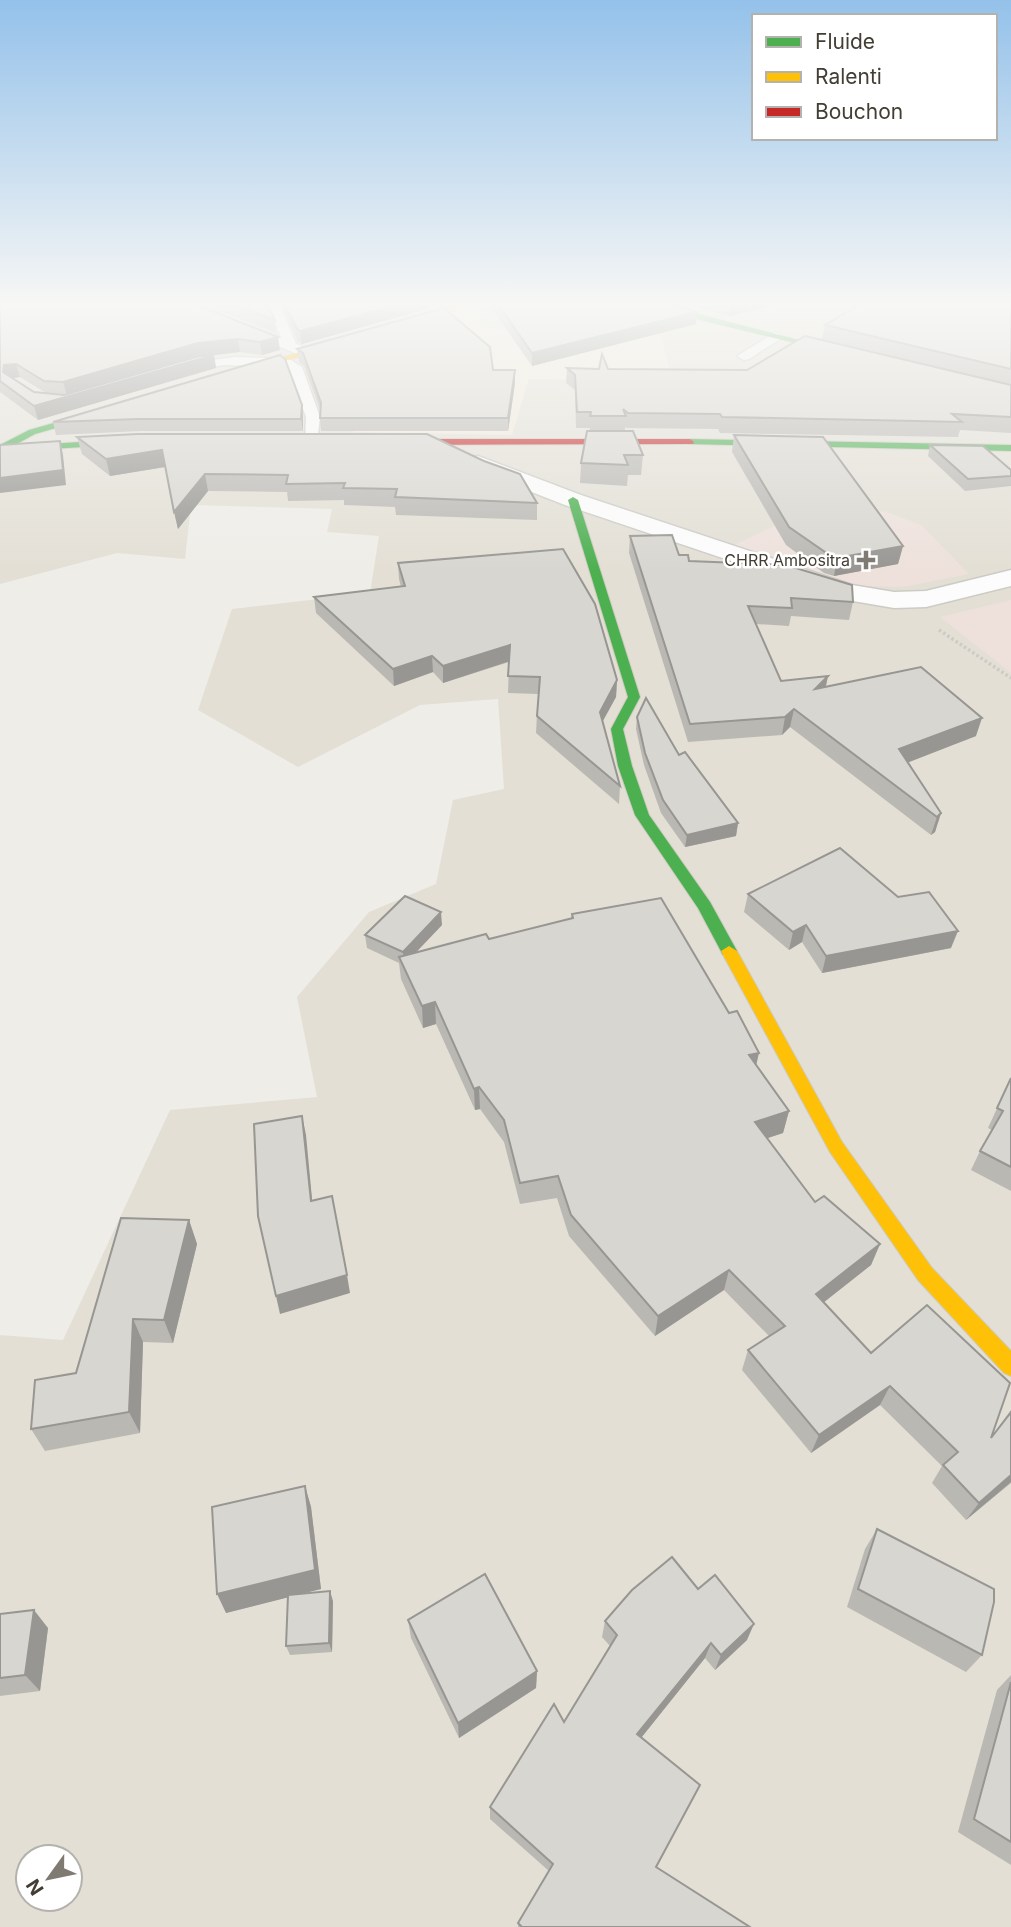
<svg xmlns="http://www.w3.org/2000/svg" width="1011" height="1927" font-family="Inter,sans-serif">
<rect width="100%" height="100%" fill="#eeede8"/>
<path fill="#e3dfd5" fill-rule="evenodd" d="M0 303H1011V1927H0V1335L63 1340 170 1110 317 1097 297 997 369 912 436 884 453 800 504 789 498 699 420 705 298 767 198 710 232 609 370 593 379 536 327 532 332 509 191 505 185 559 117 553 0 584ZM28 1857H70V1899H28Z"/>
<path fill="#f1eada" d="M475 308 482 328 582 336 614 322 660 334 673 381 529 379 512 435 353 432 359 420 384 337Z"/>
<g fill="#eee1dc">
<path d="M884 511 921 525 969 574 903 587 860 586 732 546 794 517 835 518Z"/>
<path d="M1011 600V673L940 617Z"/>
</g>
<g fill="none" stroke-linecap="round" stroke-linejoin="round">
<defs>
<g id="lane">
<path d="M267 303H279L296 344 310 349V355H300L240 331 238 328 244 324 281 338Z"/>
<path d="M776 332 782 336 780 339 749 359 744 360 737 356Z"/>
<path d="M281 354 302 367 320 417 317 444 312 445 305 441 306 417 289 369 274 358Z"/>
<path d="M235 357 267 358 274 362 267 366 224 365 182 372 175 368 177 365Z"/>
</g>
<path id="street" d="M478 456 581 495 852 585 894 592 926 591 1011 570V586L926 607 894 608 847 600 565 505 470 468 467 463 470 458Z"/>
<g id="fast">
<path d="M655 303H665L706 316 853 354 849 356 700 320Z"/>
<path d="M106 408 110 411 109 413 35 434 13 446 131 439 135 442 134 444 0 452V445L29 430Z"/>
<path d="M690 439 1011 445V451L687 444 686 442Z"/>
<path d="M573 497 578 500 640 697 623 729 632 766 649 815 710 902 737 951 735 955H723L698 908 635 815 618 766 611 729 628 697 568 500Z"/>
</g>
<g id="slow">
<path d="M464 303H474L409 327 237 374 230 372 403 323Z"/>
<path d="M729 946 737 951 842 1142 932 1268 1011 1351V1376L1004 1373 918 1280 830 1152 721 951Z"/>
</g>
<path id="jam" d="M690 439 694 442 693 444 394 445 390 442 394 439Z"/>
</defs>
<use href="#lane" stroke="#cccbc5" stroke-width="3"/>
<use href="#street" stroke="#cccbc5" stroke-width="3"/>
<use href="#fast" stroke="#cdcabf" stroke-width="2"/>
<use href="#slow" stroke="#cdcabf" stroke-width="2"/>
<use href="#jam" stroke="#cdcabf" stroke-width="2"/>
<path stroke="#cccbc6" stroke-width="3.5" stroke-dasharray="2.5 2.5" stroke-linecap="butt" d="M939 630 1011 678"/>
<use href="#lane" fill="#fcfcfc" fill-rule="evenodd"/>
<use href="#street" fill="#fcfcfc" fill-rule="evenodd"/>
<use href="#fast" fill="#4caf50" fill-rule="evenodd"/>
<use href="#slow" fill="#ffc107" fill-rule="evenodd"/>
<use href="#jam" fill="#c62828" fill-rule="evenodd"/>
</g>
<g fill="#bab8b3" fill-rule="evenodd">
<path d="M0 303H267L275 320 276 333 207 306 193 304 280 350 262 355 240 352 214 355 216 368 38 420 0 392ZM20 377 46 393 34 392 12 378Z"/>
<path d="M280 303H430V308L302 344 298 342Z"/>
<path d="M488 303H668L696 324 532 366Z"/>
<path d="M683 303H786L729 316Z"/>
<path d="M1011 303V385L822 339 825 325Z"/>
<path d="M297 349 493 370H515V383L508 431H321L320 418V410L304 366 299 362Z"/>
<path d="M567 368 608 369 1011 385V433L960 430 958 437 720 433 718 429 627 428 625 427V431L643 455 641 475H628L627 486 580 483 581 463 590 428H576L575 390 566 383Z"/>
<path d="M302 405 303 417V431H141L56 435 53 422Z"/>
<path d="M734 435 903 546 898 564 834 576 824 573 786 545 732 452Z"/>
<path d="M77 437 537 503V520L396 515 395 507 344 505V500L288 501 287 492 208 491 178 529 165 467 110 476 82 454Z"/>
<path d="M930 445 1011 470V486L965 491 928 456Z"/>
<path d="M630 536 679 555 689 561 853 602 849 620 791 616 789 626 756 624 781 681 828 676 826 686 976 736 907 762 941 813 935 832 931 835 790 727 782 735 688 742 629 553Z"/>
<path d="M398 563 617 680 616 697 602 722 620 786 619 804 536 733 538 694 508 693 509 662 443 683 433 672 394 686 316 613 314 597 401 587 399 579Z"/>
<path d="M637 717 679 755 738 823 736 836 685 847 661 813 644 765 636 729Z"/>
<path d="M748 894 951 948 822 973 802 942 789 950 744 912Z"/>
<path d="M572 914 756 1065 789 1111 783 1133 767 1138 815 1202 880 1244 871 1265 824 1302 871 1353 991 1438 1011 1412V1483L966 1520 932 1483 942 1466 880 1405 811 1453 742 1370 748 1350 769 1336 724 1290 655 1336 569 1236 557 1198 520 1204 504 1142 480 1109 475 1110 436 1024 423 1028 401 979 399 963 367 948 365 935 442 925 415 953 489 939 571 918Z"/>
<path d="M1011 1078V1191L971 1170 980 1151 992 1130 988 1128Z"/>
<path d="M189 1220 197 1244 173 1343 143 1342 140 1433 45 1451 31 1429 76 1373Z"/>
<path d="M305 1486 311 1507 321 1589 303 1593 333 1601 332 1652 290 1655 286 1646 288 1597 226 1613Z"/>
<path d="M877 1529 982 1655 966 1672 847 1607 865 1549Z"/>
<path d="M698 1589 747 1640 715 1670 705 1658 641 1738 657 1867 750 1927H518V1923L549 1871 490 1819V1807L564 1722 610 1646 602 1637 605 1621Z"/>
<path d="M0 1614 48 1628 40 1691 0 1696Z"/>
<path d="M408 1620 537 1671 536 1688 459 1738 411 1638Z"/>
<path d="M1011 1675V1865L958 1832 997 1690Z"/>
</g>
<g fill="#979692">
<path d="M405 303H430V308L302 344 300 331Z"/>
<path d="M736 303H786L729 316 730 304Z"/>
<path d="M697 312 696 324 532 366V353Z"/>
<path d="M278 337 280 350 262 355 260 342Z"/>
<path d="M238 339 240 352 214 355 216 368 38 420 34 406 67 395 63 382 198 343Z"/>
<path d="M16 364 20 377 8 379 3 372 4 365Z"/>
<path d="M515 370V383L508 431V418Z"/>
<path d="M302 405 303 417V431L301 419Z"/>
<path d="M60 441 63 455 66 485 0 493V478Z"/>
<path d="M162 450 165 467 110 476 106 459Z"/>
<path d="M205 474 208 491 178 529 174 512Z"/>
<path d="M903 546 898 564 834 576 837 558Z"/>
<path d="M510 645V661L443 683V666Z"/>
<path d="M432 656 433 672 394 686 393 669Z"/>
<path d="M828 676 824 694 815 689Z"/>
<path d="M617 680 616 697 598 730 600 712Z"/>
<path d="M794 709 790 727 782 735 785 717Z"/>
<path d="M982 718 976 736 894 768 899 749Z"/>
<path d="M941 813 935 832 931 835 937 817Z"/>
<path d="M738 823 736 836 685 847 687 835Z"/>
<path d="M441 912 442 925 404 965 403 952Z"/>
<path d="M806 925 802 942 789 950 793 932Z"/>
<path d="M958 931 951 948 822 973 826 956Z"/>
<path d="M435 1002 436 1024 423 1028 422 1006Z"/>
<path d="M759 1053 754 1075 749 1055Z"/>
<path d="M479 1087 480 1109 475 1110 474 1089Z"/>
<path d="M789 1111 783 1133 750 1144 755 1122Z"/>
<path d="M302 1116 306 1135 314 1220 311 1201Z"/>
<path d="M189 1220 197 1244 173 1343 164 1320Z"/>
<path d="M880 1244 871 1265 809 1314 816 1294Z"/>
<path d="M729 1270 724 1290 655 1336 658 1316Z"/>
<path d="M347 1275 350 1293 280 1314 276 1296Z"/>
<path d="M133 1319 143 1342 140 1433 129 1412Z"/>
<path d="M890 1386 880 1405 811 1453 819 1435Z"/>
<path d="M1011 1475V1482L966 1520 979 1503Z"/>
<path d="M305 1486 311 1507 321 1589 226 1613 217 1594Z"/>
<path d="M330 1591 333 1601 332 1652 329 1643Z"/>
<path d="M34 1610 48 1628 40 1691 25 1675Z"/>
<path d="M754 1624 747 1640 715 1670 721 1655Z"/>
<path d="M711 1643 705 1658 633 1748 637 1734Z"/>
<path d="M537 1671 536 1688 459 1738 458 1723Z"/>
</g>
<g fill="#d8d6d0" stroke="#979692" stroke-width="2">
<path d="M0 303H188L202 307 278 337 260 342 238 339 198 343 63 382 44 381 16 364 4 365 3 372 34 392 64 395 200 356 214 355 34 406 0 381Z"/>
<path d="M229 303H267L275 320Z"/>
<path d="M284 303H405L300 331 297 329Z"/>
<path d="M497 303H668L697 312 532 353Z"/>
<path d="M862 303H1011V369L825 325Z"/>
<path d="M444 308 490 347 493 370H515L508 418H320L321 403 303 353 297 349Z"/>
<path d="M805 336 1011 385V417L952 414 962 422 722 417 720 414 628 413 623 409 626 416H590L591 412H577L575 375 567 368 599 369 602 354 608 369 747 370Z"/>
<path d="M280 355 285 359 302 405 301 419H138L53 422Z"/>
<path d="M587 431H633L643 455H624L628 465 581 463Z"/>
<path d="M138 434H427L484 461 520 474 537 503 395 497 397 489 343 488 345 483 286 484 288 475 205 474 174 512 162 450 106 459 77 437Z"/>
<path d="M734 435 823 437 903 546 837 558 828 554 789 527Z"/>
<path d="M60 441 63 470 0 478V445Z"/>
<path d="M930 445 983 446 1011 470V476L968 479Z"/>
<path d="M672 535 679 555H688L689 561 786 565 852 585 853 602 791 598 792 608 748 606 781 681 828 676 815 689 921 667 982 718 899 749 941 813 937 817 794 709 785 717 690 724 630 536Z"/>
<path d="M563 549 595 604 617 680 600 712 620 786 537 716 540 677 508 676 510 645 443 666 432 656 393 669 314 597 405 586 398 563Z"/>
<path d="M646 698 679 755 685 752 738 823 687 835 663 800 645 753 637 717Z"/>
<path d="M840 848 898 897 929 892 958 931 826 956 806 925 793 932 748 894Z"/>
<path d="M405 896 441 912 403 952 365 935Z"/>
<path d="M661 898 729 1013 737 1011 759 1053 749 1055 789 1111 755 1122 815 1202 824 1196 880 1244 816 1294 871 1353 927 1305 1010 1383 991 1438 1011 1412V1475L979 1503 943 1465 958 1452 890 1386 819 1435 748 1350 785 1326 729 1270 658 1316 571 1215 558 1176 520 1183 504 1120 479 1087 474 1089 435 1002 422 1006 399 957 486 934 489 939 573 918 572 914Z"/>
<path d="M1011 1078V1167L980 1151 1003 1111 997 1108Z"/>
<path d="M302 1116 311 1201 332 1196 347 1275 276 1296 258 1216 254 1124Z"/>
<path d="M121 1218 189 1220 164 1320 133 1319 129 1412 31 1429 35 1380 76 1373Z"/>
<path d="M305 1486 315 1570 217 1594 212 1507Z"/>
<path d="M877 1529 994 1589V1602L982 1655 858 1589Z"/>
<path d="M672 1557 698 1589 715 1575 754 1624 721 1655 711 1643 637 1734 700 1785 656 1867 750 1927H522L518 1923 553 1864 490 1807 554 1704 564 1722 617 1635 605 1621 632 1590Z"/>
<path d="M485 1574 537 1671 458 1723 408 1620Z"/>
<path d="M330 1591 329 1643 286 1646 288 1595Z"/>
<path d="M34 1610 25 1675 0 1678V1614Z"/>
<path d="M1011 1682V1842L974 1819Z"/>
</g>
<linearGradient id="sky" x2="0" y2="1"><stop stop-color="#94c1ea"/><stop offset="0.53" stop-color="#f7f7f5"/><stop offset="1" stop-color="#f7f7f5" stop-opacity="0"/></linearGradient>
<rect width="1011" height="572" fill="url(#sky)"/>
<path fill="#7f7b73" stroke="#fff" stroke-width="2.5" d="M862.5 549.5h7v7h7v7h-7v7h-7v-7h-7v-7h7z"/>
<g text-anchor="middle" stroke-width="5" stroke-linejoin="round" paint-order="stroke">
<g font-size="16" fill="#433e34" stroke="#fff" text-anchor="end">
<text x="850" y="566">CHRR Ambositra</text>
</g>
</g>
<rect x="752" y="14" width="245" height="126" fill="#ffffff" stroke="#b4b2ae" stroke-width="2"/>
<rect x="766" y="37" width="35" height="10" fill="#4caf50" stroke="#b4b2ae" stroke-width="2"/>
<text x="815" y="49" font-size="21" fill="#433e34">Fluide</text>
<rect x="766" y="72" width="35" height="10" fill="#ffc107" stroke="#b4b2ae" stroke-width="2"/>
<text x="815" y="84" font-size="21" fill="#433e34">Ralenti</text>
<rect x="766" y="107" width="35" height="10" fill="#c62828" stroke="#b4b2ae" stroke-width="2"/>
<text x="815" y="119" font-size="21" fill="#433e34">Bouchon</text>
<g transform="translate(49 1878) rotate(237)"><circle r="33" fill="#ffffff" stroke="#b4b2ae" stroke-width="2"/>
<path d="M0-5L12 26L0 18L-12 26Z" fill="#7f7b73"/>
<text y="-10" font-size="19" font-weight="bold" text-anchor="middle" fill="#433e34">N</text>
</g>
</svg>
